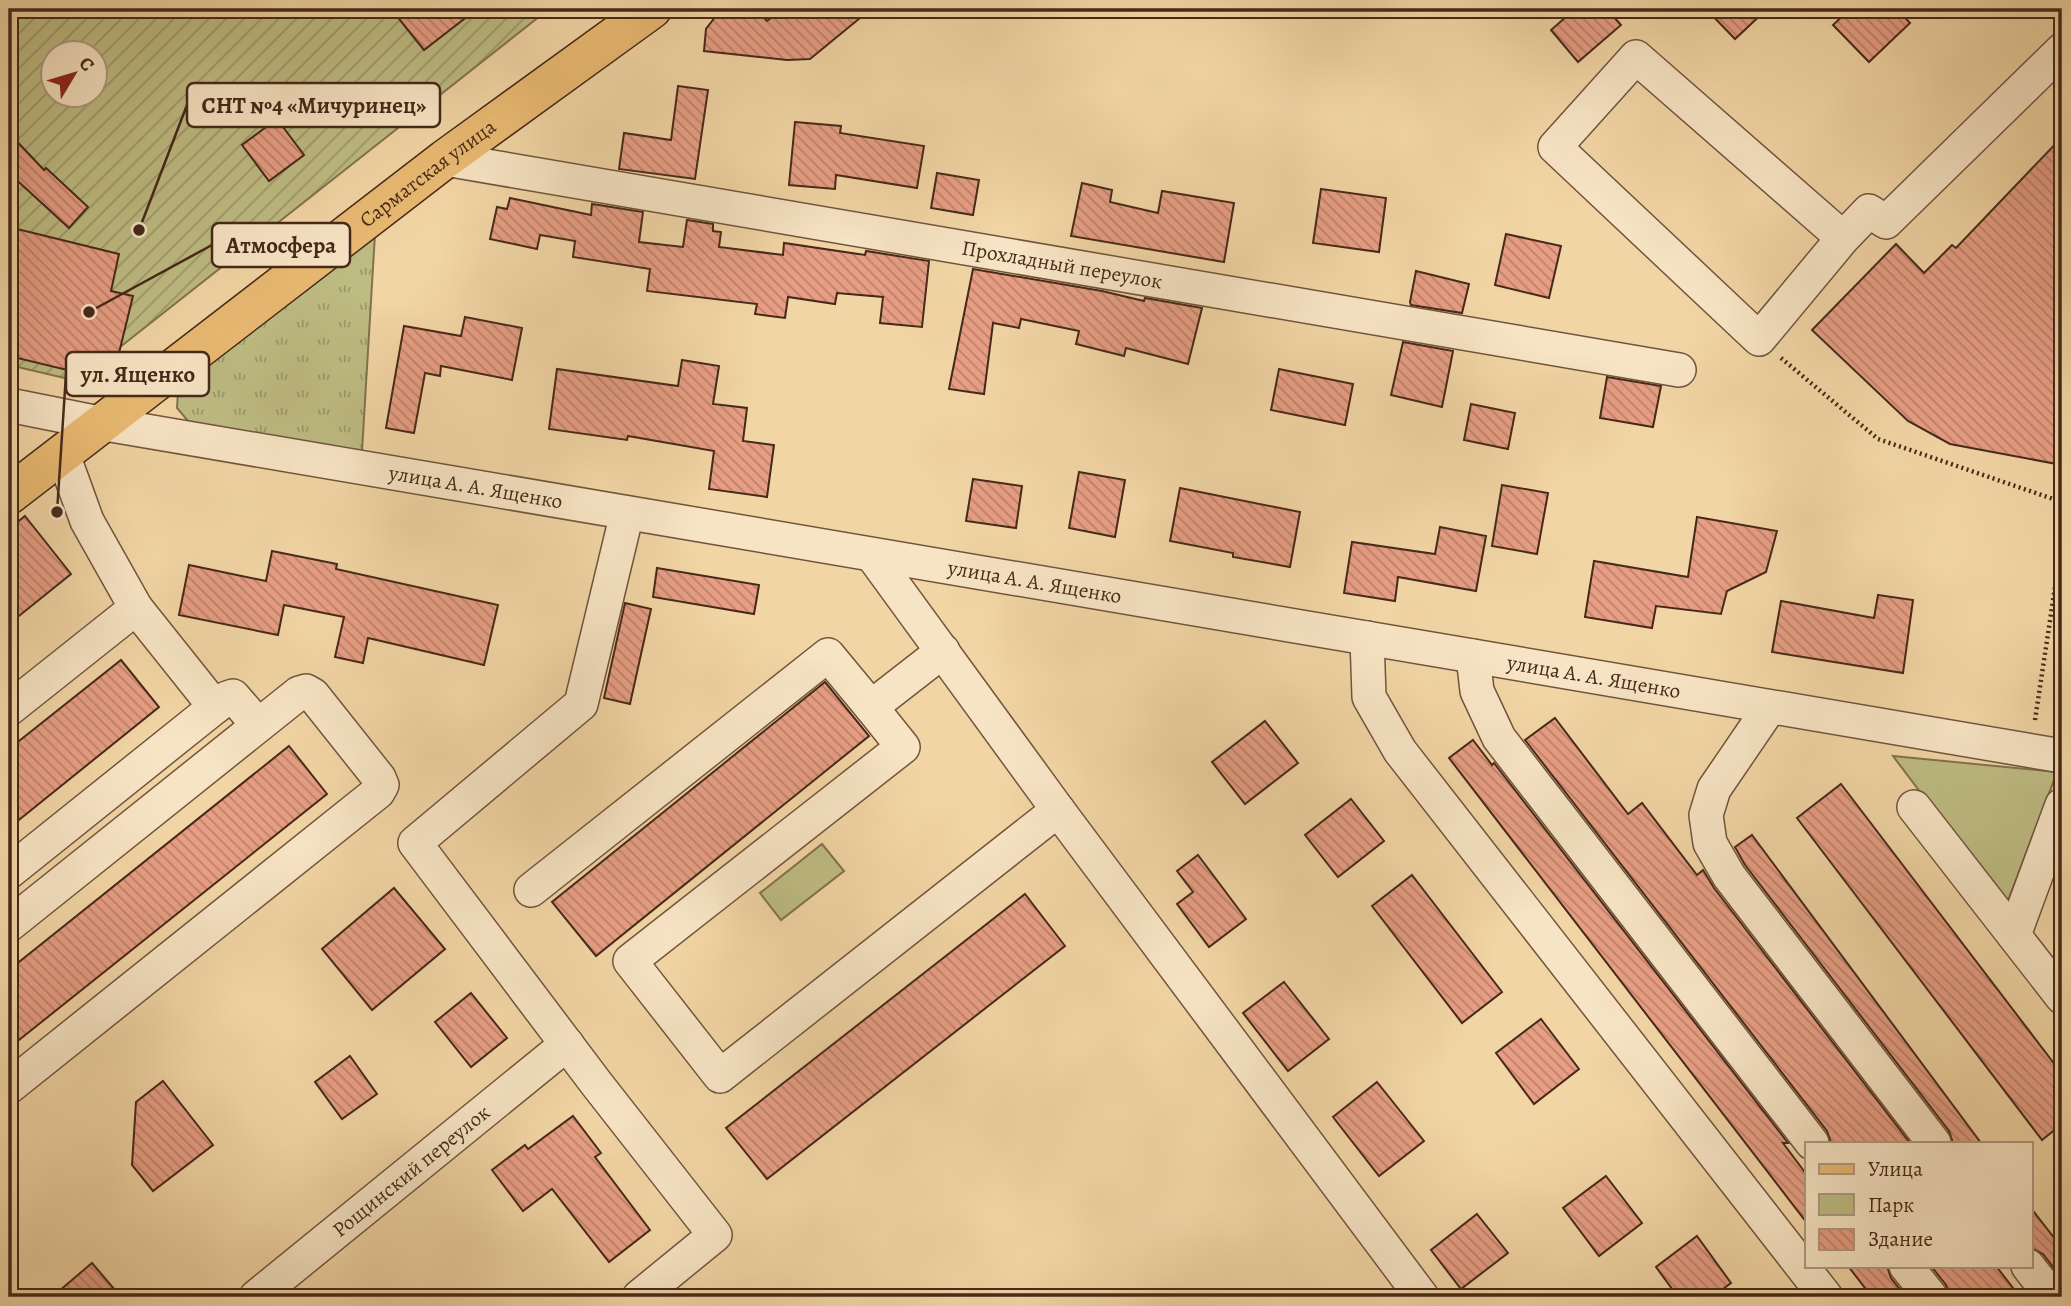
<svg xmlns="http://www.w3.org/2000/svg" width="2071" height="1306" font-family="Alegreya,serif">
<defs>
<pattern id="grass-tufts" width="24" height="20" patternUnits="userSpaceOnUse" patternTransform="scale(1.75)"><rect width="24" height="20" fill="#bebc83"/><path d="M3 7l-1-3M5 7V3M7 7l1-3M15 17l-1-3M17 17v-4M19 17l1-3" fill="none" stroke="#9c996a"/></pattern>
<pattern id="garden-furrows" width="10" height="10" patternUnits="userSpaceOnUse" patternTransform="scale(1.75)"><rect width="10" height="10" fill="#bebc83"/><path d="M-1 1l2-2M0 10L10 0M9 11l2-2" fill="none" stroke="#9c996a"/></pattern>
<pattern id="building-back-hatch" width="6" height="6" patternUnits="userSpaceOnUse" patternTransform="scale(1.75)"><rect width="6" height="6" fill="#e79e84"/><path d="M-1 5l2 2M0 0l6 6M5-1l2 2" fill="none" stroke="#bd816b"/></pattern>
</defs>
<rect width="100%" height="100%" fill="#f2d5a5"/>
<filter id="stains"><feTurbulence type="fractalNoise" baseFrequency=".00286" numOctaves="4"/><feColorMatrix values="0 0 0 0 .2 0 0 0 0 .09 0 0 0 0 .02 0 0 0 .5 -.17"/></filter>
<radialGradient id="worn" r=".72"><stop offset=".6" stop-color="#630" stop-opacity="0"/><stop offset="1" stop-color="#630" stop-opacity=".3"/></radialGradient>
<path fill="url(#grass-tufts)" stroke="#82724e" stroke-width="2" d="M375 234 362 451 193 427 177 408 178 392 183 376Z"/>
<g fill="#bebc83" stroke="#82724e" stroke-width="2">
<path d="M1893 756 2057 772 2006 906Z"/>
<path d="M822 844 844 871 781 920 760 893Z"/>
</g>
<path fill="url(#garden-furrows)" stroke="#82724e" stroke-width="2" fill-rule="evenodd" d="M9 9H549L77 381 9 365ZM52 52H94V94H52Z"/>
<g fill="url(#building-back-hatch)" stroke="#462919" stroke-width="2">
<path d="M391 9H477L424 50Z"/>
<path d="M727 9H756L767 21 783 9H871L810 59 787 60 704 51 706 29 719 12Z"/>
<path d="M1575 9H1607L1621 25 1578 62 1551 30Z"/>
<path d="M1706 9H1767L1735 39Z"/>
<path d="M1850 9H1897L1910 23 1869 62 1833 25Z"/>
<path d="M678 86 708 90 695 179 619 169 624 133 671 140Z"/>
<path d="M277 119 304 155 269 181 242 145Z"/>
<path d="M795 122 841 126 840 133 924 146 917 188 836 175 835 189 789 185Z"/>
<path d="M9 133 44 170 46 168 88 207 69 228 9 173Z"/>
<path d="M2062 137V465L1950 444 1908 421 1812 330 1896 244 1924 273 1952 245 1956 248Z"/>
<path d="M937 173 979 180 973 215 931 208Z"/>
<path d="M1082 183 1112 190 1110 202 1158 213 1162 191 1234 203 1224 262 1071 236Z"/>
<path d="M1321 189 1386 198 1379 252 1313 243Z"/>
<path d="M510 198 591 215 592 204 643 212 639 242 683 247 687 220 713 224V231L721 232 719 247 783 255 784 243 865 255 866 251 929 261 922 327 880 323 883 297 837 293 835 304 788 297 785 318 755 314 757 304 647 291 650 269 573 257 575 241 540 235 537 249 490 239 497 207 507 209Z"/>
<path d="M9 227 119 254 111 291 133 296 117 361 92 376 9 356Z"/>
<path d="M1506 234 1561 246 1549 298 1495 285Z"/>
<path d="M973 269 1102 291 1144 301 1145 298 1202 308 1188 364 1126 348 1124 356 1076 344 1079 331 1021 319 1019 328 993 323 984 394 949 389Z"/>
<path d="M1416 271 1469 284 1462 313 1411 305 1410 302Z"/>
<path d="M465 317 522 328 512 380 441 366 440 376 425 373 414 433 386 428 404 326 461 336Z"/>
<path d="M1403 342 1453 351 1442 407 1391 395Z"/>
<path d="M682 360 719 366 713 404 747 408 743 441 774 445 767 497 709 489 714 451 628 436 627 440 549 429 557 369 678 386Z"/>
<path d="M1279 369 1353 384 1345 425 1271 410Z"/>
<path d="M1607 377 1661 386 1653 427 1600 418Z"/>
<path d="M1471 404 1515 413 1508 449 1464 440Z"/>
<path d="M1079 472 1125 480 1115 537 1069 528Z"/>
<path d="M973 479 1022 486 1016 528 966 521Z"/>
<path d="M1502 485 1548 493 1537 554 1492 546Z"/>
<path d="M1180 488 1300 512 1290 567 1233 557V553L1170 541Z"/>
<path d="M25 516 71 574 9 624V529Z"/>
<path d="M1697 517 1777 531 1766 572 1727 591 1721 614 1656 606 1652 628 1585 617 1594 561 1688 577Z"/>
<path d="M1440 527 1486 536 1476 591 1398 577 1395 601 1344 593 1352 542 1435 554Z"/>
<path d="M272 551 337 564 336 569 498 605 484 665 368 638 363 663 335 657 344 617 284 605 278 635 179 615 189 565 266 581Z"/>
<path d="M657 568 759 585 754 614 653 597Z"/>
<path d="M1878 595 1913 600 1903 673 1772 652 1781 601 1874 618Z"/>
<path d="M625 603 651 609 630 704 604 698Z"/>
<path d="M121 660 159 707 9 828V749Z"/>
<path d="M825 682 869 736 596 956 552 902Z"/>
<path d="M1555 718 1628 814 1642 803 1697 875 1703 870 1714 888 1910 1143H1831L1827 1131 1525 740Z"/>
<path d="M1265 721 1298 763 1245 804 1212 762Z"/>
<path d="M1473 740 1492 765 1494 763 1788 1143H1783L1807 1175V1223L1449 758Z"/>
<path d="M289 746 327 794 9 1048V970Z"/>
<path d="M1841 784 2062 1074V1124L2042 1140 1797 818Z"/>
<path d="M1351 799 1384 841 1338 877 1305 835Z"/>
<path d="M1752 835 1981 1143H1953L1949 1131 1745 865 1735 847Z"/>
<path d="M1198 855 1246 919 1209 947 1177 904 1193 892 1177 871Z"/>
<path d="M1412 875 1502 992 1462 1023 1372 906Z"/>
<path d="M394 888 445 949 372 1010 322 949Z"/>
<path d="M1025 894 1065 946 767 1179 726 1128Z"/>
<path d="M1284 982 1329 1039 1288 1071 1243 1013Z"/>
<path d="M471 993 507 1038 471 1067 435 1022Z"/>
<path d="M1541 1019 1579 1069 1534 1104 1496 1053Z"/>
<path d="M350 1056 377 1094 342 1119 315 1082Z"/>
<path d="M163 1081 213 1145 153 1191 132 1165 136 1102Z"/>
<path d="M1377 1082 1424 1141 1379 1176 1333 1117Z"/>
<path d="M573 1116 601 1153 595 1157 650 1230 609 1262 552 1189 523 1211 492 1170 525 1145 528 1149Z"/>
<path d="M1606 1176 1642 1223 1599 1256 1563 1208Z"/>
<path d="M2031 1208 2062 1248V1279L2043 1254 2031 1248Z"/>
<path d="M1477 1214 1508 1253 1461 1289 1431 1250Z"/>
<path d="M1697 1236 1731 1283 1712 1297H1678L1656 1267Z"/>
<path d="M92 1263 121 1297H52Z"/>
<path d="M1848 1266H1887L1891 1278 1906 1297H1872Z"/>
<path d="M1931 1266H1996L2020 1297H1950L1946 1285Z"/>
</g>
<g fill="none" stroke-linecap="round" stroke-linejoin="round">
<defs>
<g id="minor">
<path id="s1" d="M445 159 1679 370"/>
<path d="M1843 238 1636 57 1555 147 1759 339 1843 238 1869 211 1886 222 2062 50"/>
<path id="s2" d="M9 405 99 423 2062 756"/>
<path d="M627 513 581 704 415 843 596 1083 715 1235 639 1297"/>
<path d="M872 555 1058 810 1422 1297"/>
<path d="M1367 638 1369 697 1400 751 1826 1297"/>
<path d="M943 651 871 707 903 747 630 961 720 1076 1058 810"/>
<path d="M1473 656 1477 691 1499 738 1812 1143"/>
<path d="M215 707 227 698 233 696 258 725"/>
<path d="M1770 707 1714 789 1706 815 1710 843 1729 876 1934 1143"/>
<path d="M9 709 136 608"/>
<path d="M1914 807 2062 997"/>
<path d="M9 872 215 707 136 608 87 521 62 452"/>
<path d="M531 890 828 655 871 707"/>
<path d="M9 925 299 693 306 691 313 695 379 778 382 785 378 792 9 1087"/>
<path d="M2014 935 2062 805"/>
<path d="M1906 1266 1931 1297"/>
<path d="M2028 1266 2052 1297"/>
<path id="s3" d="M256 1297 567 1044"/>
</g>
<g id="major">
<path id="s4" d="M9 495 445 159 652 9"/>
</g>
</defs>
<use href="#minor" stroke="#71543c" stroke-width="36"/>
<use href="#major" stroke="#462919" stroke-width="41"/>
<g stroke="#462919" stroke-width="4.5" stroke-dasharray="2 3.5" stroke-linecap="butt">
<path d="M1781 358 1878 439 2062 502"/>
<path d="M2035 720 2062 541"/>
</g>
<use href="#minor" stroke="#f7e4c4" stroke-width="33"/>
<use href="#major" stroke="#e9ba72" stroke-width="38"/>
</g>
<g text-anchor="middle" stroke-width="7" stroke-linejoin="round" paint-order="stroke">
<g font-size="21" fill="#462919" stroke="#f7e4c4">
<text dy="7" stroke="none"><textPath href="#s4" startOffset="528">Сарматская улица</textPath></text>
<text dy="7" stroke="none"><textPath href="#s1" startOffset="626">Прохладный переулок</textPath></text>
<text dy="7" stroke="none"><textPath href="#s2" startOffset="474">улица А. А. Ященко</textPath></text>
<text dy="7" stroke="none"><textPath href="#s2" startOffset="1041">улица А. А. Ященко</textPath></text>
<text dy="7" stroke="none"><textPath href="#s2" startOffset="1608">улица А. А. Ященко</textPath></text>
<text dy="7" stroke="none"><textPath href="#s3" startOffset="200">Рощинский переулок</textPath></text>
</g>
</g>
<path fill="none" stroke="#462919" stroke-width="2.5" d="M139 230L187 105M89 312L212 245M57 512L66 374"/>
<g fill="#462919" stroke="#f7e4c4" stroke-width="2.5">
<circle cx="139" cy="230" r="7"/>
<circle cx="89" cy="312" r="7"/>
<circle cx="57" cy="512" r="7"/>
</g>
<g fill="#f7e4c4" stroke="#462919" stroke-width="2.5">
<rect x="187" y="83" width="253" height="44" rx="7"/>
<rect x="212" y="223" width="138" height="44" rx="7"/>
<rect x="66" y="352" width="143" height="44" rx="7"/>
</g>
<g font-size="23" text-anchor="middle" font-weight="bold" fill="#462919">
<text x="314" y="113">СНТ №4 «Мичуринец»</text>
<text x="281" y="253">Атмосфера</text>
<text x="138" y="382">ул. Ященко</text>
</g>
<rect width="2071" height="1306" fill="none" stroke="#f2d5a5" stroke-width="35"/>
<rect x="10" y="10" width="2050" height="1285" fill="none" stroke="#462919" stroke-width="3.5"/>
<rect x="18" y="18" width="2036" height="1271" fill="none" stroke="#462919" stroke-width="2"/>
<rect x="1805" y="1142" width="228" height="126" fill="#f7e4c4" stroke="#b09980" stroke-width="2"/>
<rect x="1819" y="1164" width="35" height="10" fill="#e9ba72" stroke="#b09980" stroke-width="2"/>
<text x="1868" y="1176" font-size="21" fill="#462919">Улица</text>
<rect x="1819" y="1194" width="35" height="21" fill="#bebc83" stroke="#b09980" stroke-width="2"/>
<text x="1868" y="1212" font-size="21" fill="#462919">Парк</text>
<rect x="1819" y="1229" width="35" height="21" fill="url(#building-back-hatch)" stroke="#b09980" stroke-width="2"/>
<text x="1868" y="1246" font-size="21" fill="#462919">Здание</text>
<g transform="translate(74 74) rotate(52)"><circle r="33" fill="#f7e4c4" stroke="#b09980" stroke-width="2"/>
<path d="M0-5L12 26L0 18L-12 26Z" fill="#8f2418"/>
<text y="-10" font-size="19" font-weight="bold" text-anchor="middle" fill="#462919">С</text>
</g>
<rect width="100%" height="100%" filter="url(#stains)"/>
<rect width="100%" height="100%" fill="url(#worn)"/>
</svg>
